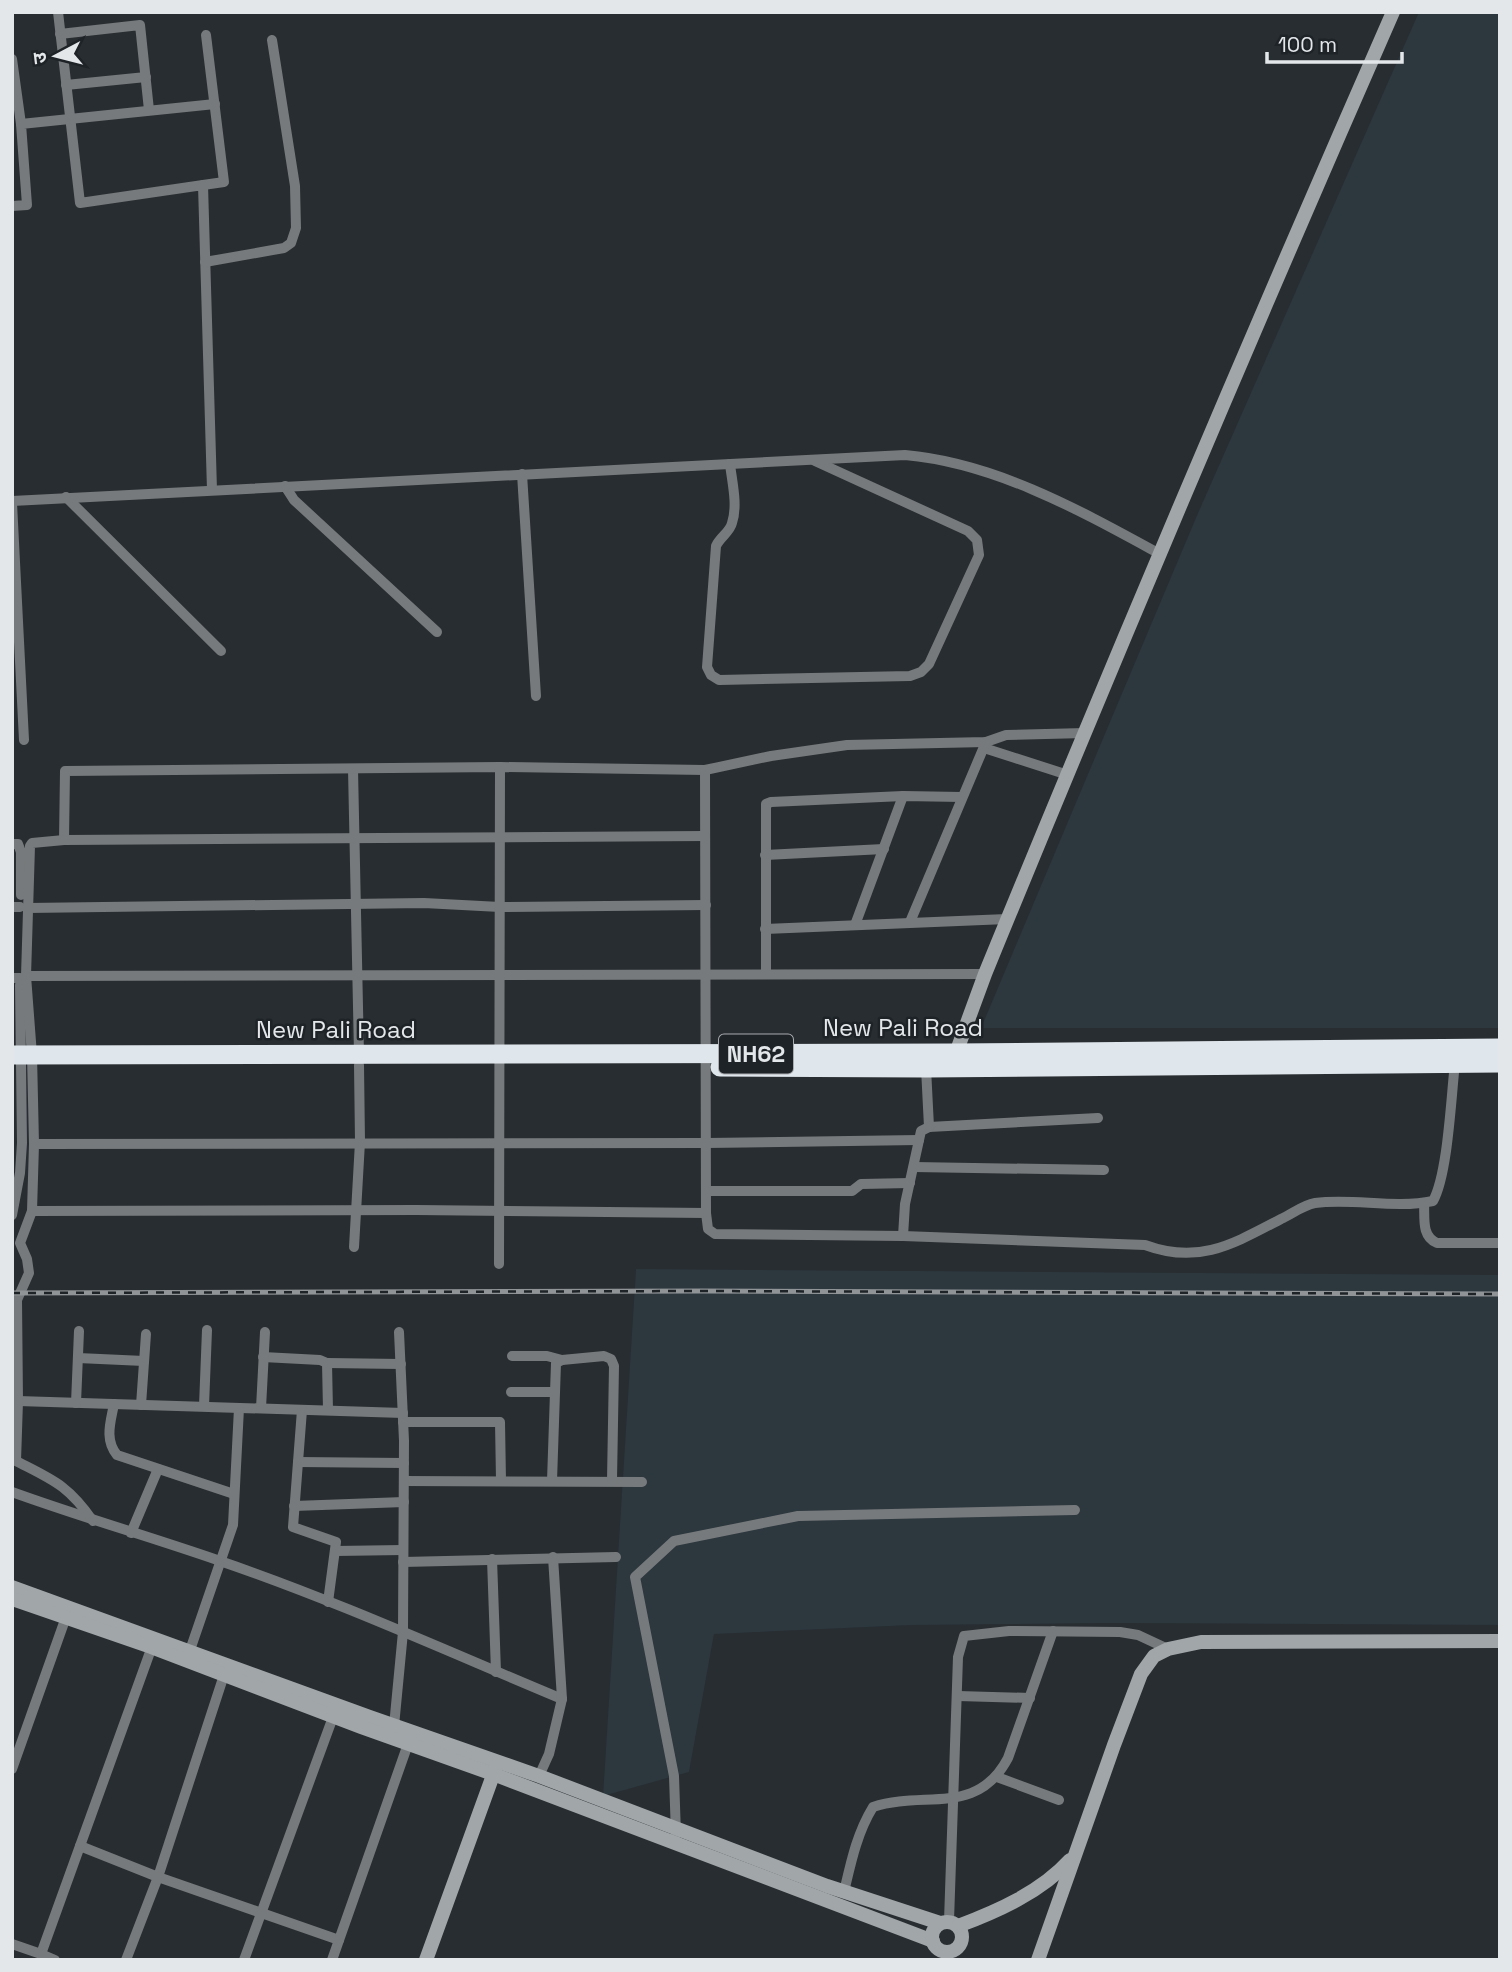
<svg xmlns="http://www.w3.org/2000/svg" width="1512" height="1972" font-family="'Space Grotesk','Noto Sans Devanagari',sans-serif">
<rect width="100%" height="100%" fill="#282d31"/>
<g fill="#2c373e">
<path d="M1419 12H1500V1028H981L1198 513Z"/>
<path d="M636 1269 1500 1275V1625L1111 1623 911 1625 714 1634 689 1772 603 1796Z"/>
</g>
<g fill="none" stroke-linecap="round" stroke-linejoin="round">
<g stroke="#777a7c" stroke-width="10">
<path d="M58 12 80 203 203 185 212 490"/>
<path d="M60 34 140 25 149 110"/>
<path d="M12 59 21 124"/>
<path d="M66 85 146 77"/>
<path d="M203 185 224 182 206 35"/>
<path d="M12 206 27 205 21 124 215 104"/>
<path d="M205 262 284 248 291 243 296 228 295 186 272 40"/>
<path d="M730 464C732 482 738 505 732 523 730 532 720 537 716 546L707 667 711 675 719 680 910 676 921 672 929 664 979 555 977 540 968 531 815 461"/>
<path d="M522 474 536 696"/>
<path d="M285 486 294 500 437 632"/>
<path d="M66 497 221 651"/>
<path d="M12 501 905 455C996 463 1081 511 1160 554"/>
<path d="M12 503 24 740"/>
<path d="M984 748 1068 775"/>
<path d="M353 769 359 1054"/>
<path d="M64 840 65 771 500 767 705 770 771 756 847 745 986 742 1006 735 1085 733"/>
<path d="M12 844H18L21 852V895"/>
<path d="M765 855 884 849"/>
<path d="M12 907H20"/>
<path d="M27 908 424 903 500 907 706 905"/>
<path d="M910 922 986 742"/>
<path d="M855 925 903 796"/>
<path d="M765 929 1007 919"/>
<path d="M766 974V804L771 802 903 796 962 797"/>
<path d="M26 976 985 974"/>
<path d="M12 978H20"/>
<path d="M929 1127 1098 1118"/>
<path d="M34 1144 707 1143 919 1140"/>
<path d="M914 1167 1104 1170"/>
<path d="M707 1191H852L861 1184 910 1183"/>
<path d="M1424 1203C1425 1218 1421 1236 1437 1243H1500"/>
<path d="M32 1211 416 1210 706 1213 705 770"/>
<path d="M706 1213 708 1229 715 1234 903 1236 1145 1245C1199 1265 1233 1244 1281 1219 1292 1214 1303 1205 1315 1203 1354 1198 1394 1209 1433 1201 1448 1174 1451 1097 1455 1063"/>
<path d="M12 1215 20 1173 22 1143 20 985"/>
<path d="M903 1236 905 1204 921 1131 929 1127 926 1068"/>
<path d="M354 1247 360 1142 359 1065"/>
<path d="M499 1264 500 767"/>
<path d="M512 1356H547L562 1360"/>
<path d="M263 1357 320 1360 327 1363 328 1410"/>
<path d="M78 1358 144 1361"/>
<path d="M327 1363 401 1364"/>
<path d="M511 1392H554"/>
<path d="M18 1401 403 1413"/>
<path d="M76 1403 79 1331"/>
<path d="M114 1404C111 1421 104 1439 117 1455L234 1494"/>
<path d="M141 1405 146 1334"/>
<path d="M204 1406 207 1330"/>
<path d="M261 1408 265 1332"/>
<path d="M302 1410 293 1527 336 1542 328 1602"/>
<path d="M403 1422H500L501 1481"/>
<path d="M298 1462 404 1463"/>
<path d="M404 1481 642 1482"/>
<path d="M552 1481 556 1363 562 1360 604 1356 611 1359 614 1366 612 1480"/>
<path d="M12 1492C81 1517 151 1537 220 1561 337 1601 449 1652 562 1699"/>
<path d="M294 1506 404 1502"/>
<path d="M93 1521C68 1485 53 1480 16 1461L18 1401 17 1300 29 1273 27 1259 20 1243 32 1211 34 1144 32 1055 26 976 30 846 32 843 64 840 705 836"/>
<path d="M131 1533 158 1469"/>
<path d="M335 1551 403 1550"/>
<path d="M492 1559 496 1672"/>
<path d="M403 1562 616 1557"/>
<path d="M188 1656 233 1525 239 1408"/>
<path d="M958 1696 1030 1698"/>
<path d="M394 1726 403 1632 404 1441 399 1332"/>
<path d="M12 1769 66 1617"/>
<path d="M539 1776 549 1754 562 1699 553 1557"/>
<path d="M997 1777 1059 1800"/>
<path d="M676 1835 674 1776 635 1577 674 1541 798 1516 1075 1510"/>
<path d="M80 1846 158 1877 224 1675"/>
<path d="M844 1892C851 1862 857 1833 873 1807 925 1790 977 1817 1008 1758L1053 1631"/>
<path d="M949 1921 958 1657 964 1636 1009 1631 1120 1632 1138 1635 1168 1649"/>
<path d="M12 1944 41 1954 154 1641"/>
<path d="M41 1954 55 1960"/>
<path d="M126 1960 158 1877 339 1940"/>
<path d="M244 1960 333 1717"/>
<path d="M332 1960 408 1744"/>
</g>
<g stroke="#a1a6a9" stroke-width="14">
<path d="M956 1053 985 974C1117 652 1253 331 1393 12"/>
<path d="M12 1587 370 1717 539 1776 827 1886 940 1923"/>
<path d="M12 1599 151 1647 361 1727 493 1774 933 1941"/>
<circle cx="947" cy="1937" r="15"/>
<path d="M958 1926C998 1911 1041 1892 1070 1860"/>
<path d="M426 1960 496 1767"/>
<path d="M1038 1960 1114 1745 1141 1674 1154 1656 1168 1649 1201 1642 1500 1641"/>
</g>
<g stroke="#e0e7ec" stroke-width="19">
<path d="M12 1055 956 1053 1500 1048"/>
<path d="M720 1067 926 1068 1500 1063"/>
</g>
<defs>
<path id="rail" d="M12 1293 702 1291 1500 1294"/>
</defs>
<use href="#rail" stroke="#909497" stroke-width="5"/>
<use href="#rail" stroke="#1e2327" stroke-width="2.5" stroke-dasharray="8" stroke-linecap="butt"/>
</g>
<g text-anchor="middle" stroke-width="5" stroke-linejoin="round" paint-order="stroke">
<rect fill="#1e2327" stroke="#a9acb0" stroke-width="2" x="719" y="1034.5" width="74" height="39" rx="5"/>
<g font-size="23" font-weight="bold" fill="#e4e7ea">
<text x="756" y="1062">NH62</text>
</g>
<g font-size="24" fill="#e4e7ea" stroke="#1e2327">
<text x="903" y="1036">New Pali Road</text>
<text x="336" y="1038">New Pali Road</text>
</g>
</g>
<rect width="1512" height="1972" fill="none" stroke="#e4e7ea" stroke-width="28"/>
<g transform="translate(56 56) rotate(263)" stroke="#1e2327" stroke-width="5" paint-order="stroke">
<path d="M0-5L12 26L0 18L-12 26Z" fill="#e4e7ea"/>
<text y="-10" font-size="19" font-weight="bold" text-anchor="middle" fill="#e4e7ea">उ</text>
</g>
<path d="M1267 52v10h135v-10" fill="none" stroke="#e4e7ea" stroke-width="3.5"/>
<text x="1278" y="52" font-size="21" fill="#e4e7ea" stroke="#1e2327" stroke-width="5" paint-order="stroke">100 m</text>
</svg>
